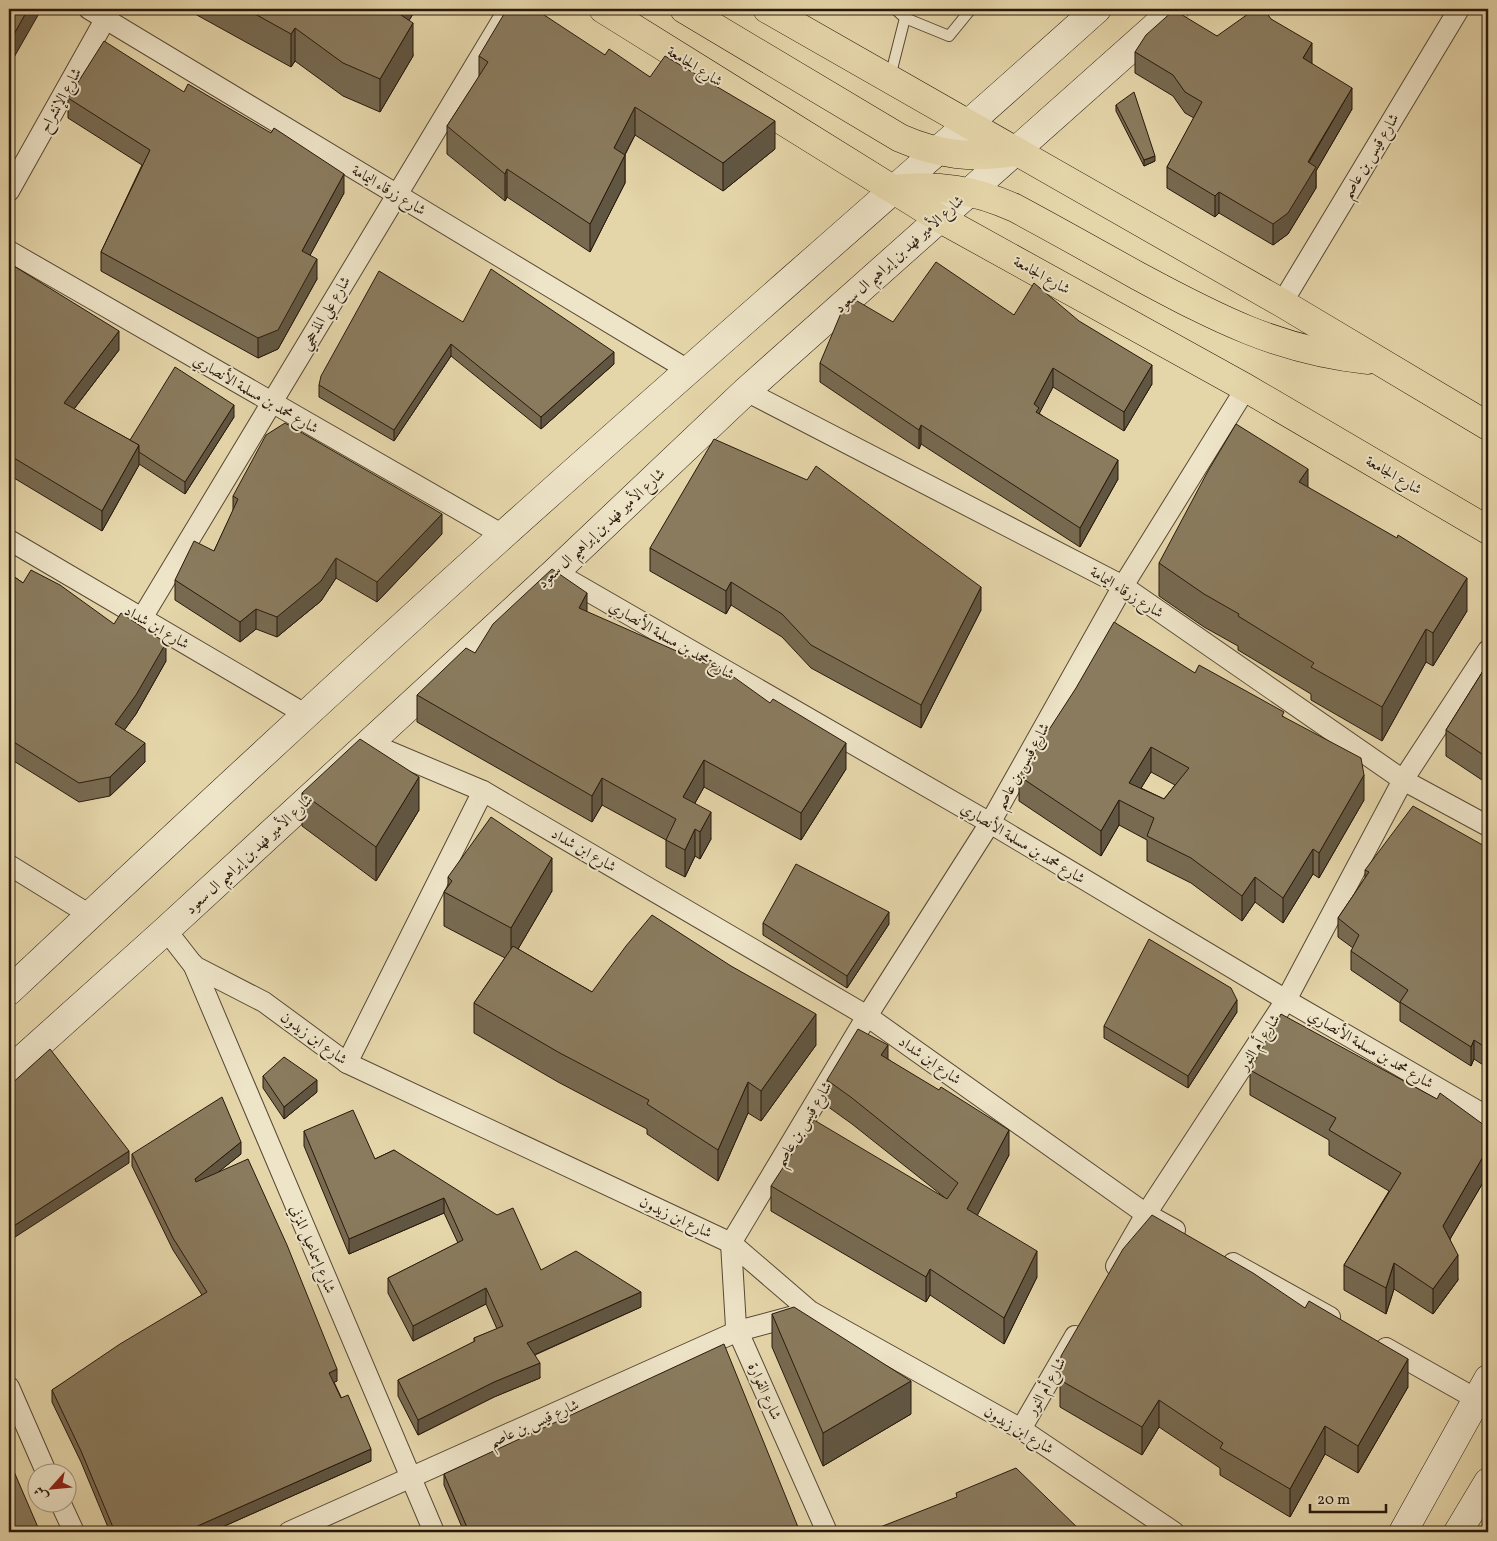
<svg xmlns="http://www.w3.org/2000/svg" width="1497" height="1541" font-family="Vollkorn,Amiri,serif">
<rect width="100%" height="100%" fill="#e5d6aa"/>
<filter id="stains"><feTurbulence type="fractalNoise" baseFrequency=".004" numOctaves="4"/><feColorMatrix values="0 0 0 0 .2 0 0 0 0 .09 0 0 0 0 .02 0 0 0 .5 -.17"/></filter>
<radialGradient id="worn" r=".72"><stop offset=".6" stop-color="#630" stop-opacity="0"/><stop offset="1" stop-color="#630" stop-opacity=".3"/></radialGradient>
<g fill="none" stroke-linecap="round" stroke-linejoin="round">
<defs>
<g id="lane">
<path d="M905 18 949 36 971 9"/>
<path d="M890 77 905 18 895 9"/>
</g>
<g id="street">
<path d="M89 9 688 370"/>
<path d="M9 191 111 9"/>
<path d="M9 251 503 535"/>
<path d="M1282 303 1459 9"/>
<path d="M746 391 1123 586 1403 780 1488 826"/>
<path d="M9 540 305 714"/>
<path d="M555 572 990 823 1286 1000 1488 1117"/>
<path d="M142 618 509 9"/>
<path d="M369 743 483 791 867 1016 1146 1214 1175 1230"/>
<path d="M9 865 90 915"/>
<path d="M166 930 194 966 264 1002 347 1063 731 1243 810 1311 1021 1429 1174 1532"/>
<path d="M193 964 434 1532"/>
<path d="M347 1063 483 791"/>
<path d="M1233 1263 1330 1317"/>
<path d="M1116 1266 1146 1214 1286 1000 1403 780 1488 650"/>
<path d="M1386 1348 1478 1400"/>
<path d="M9 1387 47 1474"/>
<path d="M1021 1429 1075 1336"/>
<path d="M61 1504 74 1532"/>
<path d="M289 1532 738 1331 798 1315"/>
<path d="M827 1532 736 1327 731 1243 867 1016 990 823 1123 586 1246 388"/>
</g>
<g id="secondary">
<path d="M9 991C172 838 335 686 502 536 699 359 900 186 1097 9"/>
<path d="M9 1071 166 930 555 572 746 391 1175 9"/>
<path d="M1403 1532 1488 1379"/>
<path d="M1458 1532 1488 1482"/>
</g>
<g id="primary">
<path d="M603 9 939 218 1246 388 1488 530"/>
<path d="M684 9 900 138C939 155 973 159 1014 152"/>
<path d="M767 9 1282 303 1488 426"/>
<path d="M895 189C938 184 975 190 1015 208 1056 230 1097 253 1138 276 1216 318 1279 351 1368 360"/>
</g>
</defs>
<use href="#lane" stroke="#574834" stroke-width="12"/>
<use href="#street" stroke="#574834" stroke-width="22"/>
<use href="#secondary" stroke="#28190c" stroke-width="29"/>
<use href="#primary" stroke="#28190c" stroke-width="29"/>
<use href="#lane" stroke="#eee4c8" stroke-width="10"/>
<use href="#street" stroke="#eee4c8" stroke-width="20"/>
<use href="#secondary" stroke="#eee4c8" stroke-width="28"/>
<use href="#primary" stroke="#e5d6aa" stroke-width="28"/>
</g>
<g fill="#776a51" stroke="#28190c" fill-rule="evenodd">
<path d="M186 9H416L409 20 413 56 380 112 343 96 295 61 291 67Z"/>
<path d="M1271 19 1352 109 1316 171V188L1288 234 1273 245 1219 213 1215 217 1167 188V167L1194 118 1185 113 1173 96 1135 73V52L1217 36Z"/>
<path d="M605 55 650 77 775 149 723 191 635 135 625 155V183L590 252 507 197 505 201 447 154V126L479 77V56Z"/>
<path d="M68 98 344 193 310 255 317 279 278 349 258 358 101 271V252L142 165 68 118Z"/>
<path d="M1116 105 1155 161 1144 166 1116 111Z"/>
<path d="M9 263 119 350 74 409 130 440 234 417 185 494 139 464V465L102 531 9 475Z"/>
<path d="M1014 315 1152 384 1124 431 1053 387 1039 413 1118 479 1080 547 921 444 919 449 820 382V363L893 322Z"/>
<path d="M463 322 614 364 541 429 451 356 394 441 319 397V385Z"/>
<path d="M1308 487 1467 611 1433 666 1426 662 1382 741 1311 700V694L1238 650V646L1204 627 1159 596V563Z"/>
<path d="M233 496 442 534 377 602 336 578 321 601 277 637 256 629 240 642 175 600V580L214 551 233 511Z"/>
<path d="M650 548 981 610 921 728 811 668 782 637 731 605 726 614 650 571Z"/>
<path d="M9 573 23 583 166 661 136 714 124 730 145 762 110 796 79 802 9 758Z"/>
<path d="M587 612 846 769 801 840 704 787 695 803 711 839 700 859 695 856 685 877 666 867V840L602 805 592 822 417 722V695L475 653Z"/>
<path d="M1488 663V784L1446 756V730Z"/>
<path d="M1195 673 1284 717 1364 800 1319 878 1313 874 1283 923 1255 902 1242 921 1191 883 1147 861V840L1119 825 1101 856 1019 801V776ZM1151 772 1175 785 1164 799 1141 788Z"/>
<path d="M302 793 419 810 376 881 302 826Z"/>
<path d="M1488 848V1068L1474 1059 1471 1066 1400 1021V1003L1351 970V951L1353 948 1338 937V918L1365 878V870Z"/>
<path d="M448 877 552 891 518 949 592 992 816 1045 761 1121 748 1113 718 1181 647 1134V1129L558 1082 474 1033V1003L505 958 444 926V892L448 887Z"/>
<path d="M763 923 889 924 847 988 763 935Z"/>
<path d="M1237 1012 1188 1088 1104 1038V1026Z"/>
<path d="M888 1059 1009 1155 977 1215 1037 1277 1004 1344 930 1295 926 1302 771 1211V1186L944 1197 852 1124 827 1106V1080Z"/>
<path d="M1250 1070 1488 1128V1174L1450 1239 1458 1280 1433 1314 1394 1289 1386 1314 1344 1290V1265L1389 1191 1329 1155V1140L1250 1095Z"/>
<path d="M263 1076 317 1092 284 1119 263 1088Z"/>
<path d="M304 1131 375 1159 394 1150 541 1270 641 1307 535 1355 540 1378 494 1397 418 1435 398 1396V1380L474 1342V1338L497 1329 486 1304 413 1341 388 1293V1278L458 1243 444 1213 349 1254 304 1146Z"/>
<path d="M132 1154H241L218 1172 337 1381 334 1382 371 1461 211 1532H110L81 1462 52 1402V1390L202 1295 173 1250 132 1166Z"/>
<path d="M772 1314 911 1414 823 1466 772 1347Z"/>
<path d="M1060 1380 1408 1387 1358 1473 1325 1454 1290 1517 1220 1475V1468L1159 1427 1142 1455 1060 1407Z"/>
<path d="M444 1474 800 1532H464L444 1485Z"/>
</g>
<g fill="#615642" stroke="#28190c">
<path d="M28 9H41V10L9 66V43Z"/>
<path d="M396 9H416L395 44V11Z"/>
<path d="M413 23V56L380 112V79Z"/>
<path d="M295 28V61L291 67V34Z"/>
<path d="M1312 43V64L1303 58Z"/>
<path d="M1352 88V109L1316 171V188L1288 234 1273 245V224Z"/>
<path d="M635 107V135L614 175V148Z"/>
<path d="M775 121V149L723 191V163Z"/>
<path d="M625 155V183L590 252V224Z"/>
<path d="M1155 156V161L1144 166V160Z"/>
<path d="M507 169V197L505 201V174Z"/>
<path d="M344 174V193L302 270V251Z"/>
<path d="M1219 192V213L1215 217V196Z"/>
<path d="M317 259V279L278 349 258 358V338Z"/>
<path d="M119 331V350L64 422V403Z"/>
<path d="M451 344V356L394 441V430Z"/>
<path d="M614 352V364L541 429V417Z"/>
<path d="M1152 365V384L1124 431V412Z"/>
<path d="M1053 368V387L1039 414V427L1034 404Z"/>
<path d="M234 405V417L185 494V482Z"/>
<path d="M921 425V444L919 449V430Z"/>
<path d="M139 445V465L102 531V511Z"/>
<path d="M1118 460V479L1080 547V528Z"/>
<path d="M1308 469V502L1299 482Z"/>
<path d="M442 514V534L377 602V582Z"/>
<path d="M336 558V578L321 601 277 637V617Z"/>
<path d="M1467 578V611L1433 666V633Z"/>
<path d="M731 582V605L726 614V591Z"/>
<path d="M981 587V610L921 728V705Z"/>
<path d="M587 593V620L579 608Z"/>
<path d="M256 609V629L240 642V622Z"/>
<path d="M1426 629V662L1382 741V707Z"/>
<path d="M166 643V661L136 714 115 743V724Z"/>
<path d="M145 743V762L110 796V777Z"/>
<path d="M846 743V769L801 840V813Z"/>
<path d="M1151 747V772L1130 806 1129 783Z"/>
<path d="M704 760V787L683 824V797Z"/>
<path d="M1364 775V800L1319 878V853Z"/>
<path d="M419 777V810L376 881V847Z"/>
<path d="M602 778V805L592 822V796Z"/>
<path d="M1119 800V825L1101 856V831Z"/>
<path d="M711 812V839L700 859V832Z"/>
<path d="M695 829V856L685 877V850Z"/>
<path d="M1313 849V874L1283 923V898Z"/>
<path d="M552 858V891L511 961V928Z"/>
<path d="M1255 877V902L1242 921V896Z"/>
<path d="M889 912V924L847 988V976Z"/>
<path d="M1237 1000V1012L1188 1088V1076Z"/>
<path d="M816 1014V1045L761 1121V1091Z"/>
<path d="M1474 1040V1059L1471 1066V1047Z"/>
<path d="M888 1045V1071L881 1055Z"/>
<path d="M317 1080V1092L284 1119V1107Z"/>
<path d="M748 1082V1113L718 1181V1150Z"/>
<path d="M1009 1130V1155L967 1235V1209Z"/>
<path d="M241 1142V1154L195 1191V1179Z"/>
<path d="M1488 1148V1174L1443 1251V1226Z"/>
<path d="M129 1151V1163L9 1241V1229Z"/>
<path d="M444 1198V1213L349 1254V1239Z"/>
<path d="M1037 1251V1277L1004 1344V1318Z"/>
<path d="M1458 1255V1280L1433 1314V1289Z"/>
<path d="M1394 1263V1289L1386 1314V1288Z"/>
<path d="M930 1269V1295L926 1302V1277Z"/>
<path d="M486 1288V1304L413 1341V1326Z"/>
<path d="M641 1292V1307L527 1358V1343Z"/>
<path d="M1408 1359V1387L1358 1473V1446Z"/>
<path d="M540 1363V1378L494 1397 418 1435V1420L494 1382Z"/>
<path d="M337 1369V1381L329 1385V1373Z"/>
<path d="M911 1381V1414L823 1466V1433Z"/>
<path d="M1159 1400V1427L1142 1455V1427Z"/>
<path d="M1325 1426V1454L1290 1517V1489Z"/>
<path d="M371 1449V1461L211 1532H184Z"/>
</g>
<g fill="#8a7b5e" stroke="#28190c" fill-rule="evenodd">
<path d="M9 9H28L9 43Z"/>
<path d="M246 9H396L395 11 413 23 380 79 343 63 295 28 291 34Z"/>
<path d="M507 9H535L605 55 609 49 650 77 665 56 775 121 723 163 635 107 614 148 625 155 590 224 507 169 505 174 447 126 488 62 479 56Z"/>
<path d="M1255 9H1264L1271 19 1312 43 1303 58 1352 88 1308 162 1316 167 1288 213 1273 224 1219 192 1215 196 1167 167 1202 102 1185 92 1173 75 1135 52 1146 35 1174 10 1217 36Z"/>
<path d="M104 41 184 92 188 84 271 133 274 128 344 174 302 251 317 259 278 330 258 338 101 252 150 150 68 98Z"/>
<path d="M1134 92 1155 156 1144 160 1116 105Z"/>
<path d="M936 262 1014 315 1034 283 1079 321 1152 365 1124 412 1053 368 1034 404 1039 408 1036 412 1118 460 1080 528 921 425 919 430 820 363 844 306 852 298 893 322Z"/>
<path d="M9 263 119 331 64 403 139 445 102 511 9 455Z"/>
<path d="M491 269 614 352 541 417 451 344 394 430 319 385 321 376 379 271 463 322Z"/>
<path d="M175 367 234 405 185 482 139 452V445L130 440Z"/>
<path d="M285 423 442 514 377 582 336 558 321 581 277 617 256 609 240 622 175 580 194 541 214 551 238 499 233 496 266 435Z"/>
<path d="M1236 424 1308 469 1299 482 1397 538 1398 535 1467 578 1433 633 1426 629 1382 707 1311 667 1314 663 1238 616 1239 614 1204 594 1159 563 1208 471Z"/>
<path d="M714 439 807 480 816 466 981 587 921 705 811 645 782 614 731 582 726 591 650 548Z"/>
<path d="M552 569 587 593 579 608 706 664 710 660 770 703 773 699 846 743 801 813 704 760 683 797 711 812 700 832 695 829 685 850 666 840 676 819 602 778 592 796 417 695 466 648 475 653 493 624Z"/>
<path d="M31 570 60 585 114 624 121 613 166 643 136 695 115 724 145 743 110 777 79 783 9 739V573L23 583Z"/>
<path d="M1114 622 1195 673 1199 665 1284 712 1282 716 1361 758 1364 775 1319 853 1313 849 1283 898 1255 877 1242 896 1191 858 1147 836 1154 818 1119 800 1101 831 1019 776 1076 688ZM1151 747 1189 768 1164 799 1129 783Z"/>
<path d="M1488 663V758L1446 730Z"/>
<path d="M360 739 419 777 376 847 302 793Z"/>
<path d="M1413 806 1488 848V1049L1474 1040 1471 1047 1400 1002 1408 990 1351 951 1359 935 1338 918 1369 872 1365 870Z"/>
<path d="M491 817 552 858 511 928 444 892 452 881 448 877Z"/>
<path d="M796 864 889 912 847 976 763 923Z"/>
<path d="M652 915 731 966 816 1014 761 1091 748 1082 718 1150 647 1104 649 1100 558 1052 474 1003 513 946 592 992 626 946Z"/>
<path d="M1149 939 1231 988 1237 1000 1188 1076 1104 1026Z"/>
<path d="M1281 1014 1437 1099 1440 1093 1488 1128V1148L1443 1226 1458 1255 1433 1289 1394 1263 1386 1288 1344 1265 1401 1173 1329 1130 1336 1118 1250 1070Z"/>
<path d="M858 1029 888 1045 881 1055 939 1090 941 1087 1009 1130 967 1209 1037 1251 1004 1318 930 1269 926 1277 771 1186 814 1120 947 1199 958 1183 852 1098 827 1080Z"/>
<path d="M50 1049 129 1151 9 1229V1086Z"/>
<path d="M284 1057 317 1080 284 1107 263 1076Z"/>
<path d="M222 1097 241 1142 195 1179 196 1182 248 1159 287 1245 337 1369 329 1373 341 1398 348 1395 371 1449 184 1532H115L81 1451 52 1390 120 1344 207 1292 173 1238 132 1154Z"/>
<path d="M353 1110 375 1159 394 1150 497 1215 513 1208 541 1270 576 1251 641 1292 527 1343 540 1363 494 1382 418 1420 398 1380 475 1341 474 1338 503 1326 486 1288 413 1326 388 1278 463 1240 444 1198 349 1239 304 1131Z"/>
<path d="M1152 1215 1253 1273 1305 1308 1309 1301 1408 1359 1358 1446 1325 1426 1290 1489 1220 1448 1223 1443 1159 1400 1142 1427 1060 1380 1061 1356 1123 1249Z"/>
<path d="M794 1307 911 1381 823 1433 772 1314Z"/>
<path d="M724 1344 800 1532H469L444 1474Z"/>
<path d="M9 1460 40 1532H9Z"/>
<path d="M1016 1468 1082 1532H871L870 1531 957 1497 956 1493Z"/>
</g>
<g text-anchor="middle" stroke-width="4" stroke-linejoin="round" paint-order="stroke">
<g font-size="15" fill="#28190c" stroke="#eee4c8">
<text transform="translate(695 66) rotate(32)" y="5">شارع الجامعة</text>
<text transform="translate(60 100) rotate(-61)" y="5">شارع الإنشراح</text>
<text transform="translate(1370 156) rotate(-59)" y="5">شارع قيس بن عاصم</text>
<text transform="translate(389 190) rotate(31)" y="5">شارع زرقاء اليمامة</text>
<text transform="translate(899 254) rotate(-42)" y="5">شارع الأمير فهد بن إبراهيم ال سعود</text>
<text transform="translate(1042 275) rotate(29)" y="5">شارع الجامعة</text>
<text transform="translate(325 313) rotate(-59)" y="5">شارع علي المذحجي</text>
<text transform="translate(256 394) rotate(30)" y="5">شارع محمد بن مسلمة الأنصاري</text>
<text transform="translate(1394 475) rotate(30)" y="5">شارع الجامعة</text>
<text transform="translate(601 528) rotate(-43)" y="5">شارع الأمير فهد بن إبراهيم ال سعود</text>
<text transform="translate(1127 592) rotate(32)" y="5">شارع زرقاء اليمامة</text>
<text transform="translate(157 627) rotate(30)" y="5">شارع ابن شداد</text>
<text transform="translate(672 640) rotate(30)" y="5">شارع محمد بن مسلمة الأنصاري</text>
<text transform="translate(1022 766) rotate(-61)" y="5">شارع قيس بن عاصم</text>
<text transform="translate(1023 843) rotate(31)" y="5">شارع محمد بن مسلمة الأنصاري</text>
<text transform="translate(584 850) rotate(30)" y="5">شارع ابن شداد</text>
<text transform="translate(249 854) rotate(-43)" y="5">شارع الأمير فهد بن إبراهيم ال سعود</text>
<text transform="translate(314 1038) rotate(36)" y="5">شارع ابن زيدون</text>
<text transform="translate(1259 1042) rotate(-57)" y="5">شارع أم النور</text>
<text transform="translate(1371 1049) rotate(30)" y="5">شارع محمد بن مسلمة الأنصاري</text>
<text transform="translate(930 1060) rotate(35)" y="5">شارع ابن شداد</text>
<text transform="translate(803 1124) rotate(-59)" y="5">شارع قيس بن عاصم</text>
<text transform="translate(676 1217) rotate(25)" y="5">شارع ابن زيدون</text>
<text transform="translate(313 1249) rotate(67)" y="5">شارع إسماعيل المزني</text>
<text transform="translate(1046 1386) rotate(-60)" y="5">شارع أم النور</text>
<text transform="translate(765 1391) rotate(66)" y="5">شارع القوارة</text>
<text transform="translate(534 1423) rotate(-24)" y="5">شارع قيس بن عاصم</text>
<text transform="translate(1019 1430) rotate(31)" y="5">شارع ابن زيدون</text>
</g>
</g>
<rect width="1497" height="1541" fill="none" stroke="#e5d6aa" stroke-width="30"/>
<rect x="10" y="10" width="1477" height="1521" fill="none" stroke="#28190c" stroke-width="2.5"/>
<rect x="15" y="15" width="1467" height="1511" fill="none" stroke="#28190c"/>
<g transform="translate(52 1488) rotate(243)"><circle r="24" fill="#eee4c8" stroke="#9f937d"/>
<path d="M0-4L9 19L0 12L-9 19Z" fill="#8f2418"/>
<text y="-8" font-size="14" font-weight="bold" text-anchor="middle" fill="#28190c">ش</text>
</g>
<path d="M1310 1504v8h76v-8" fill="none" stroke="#28190c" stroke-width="2.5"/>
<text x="1317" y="1504" font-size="15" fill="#28190c" stroke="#eee4c8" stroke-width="4" paint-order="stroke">20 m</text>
<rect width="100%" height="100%" filter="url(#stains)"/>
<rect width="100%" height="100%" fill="url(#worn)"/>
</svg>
